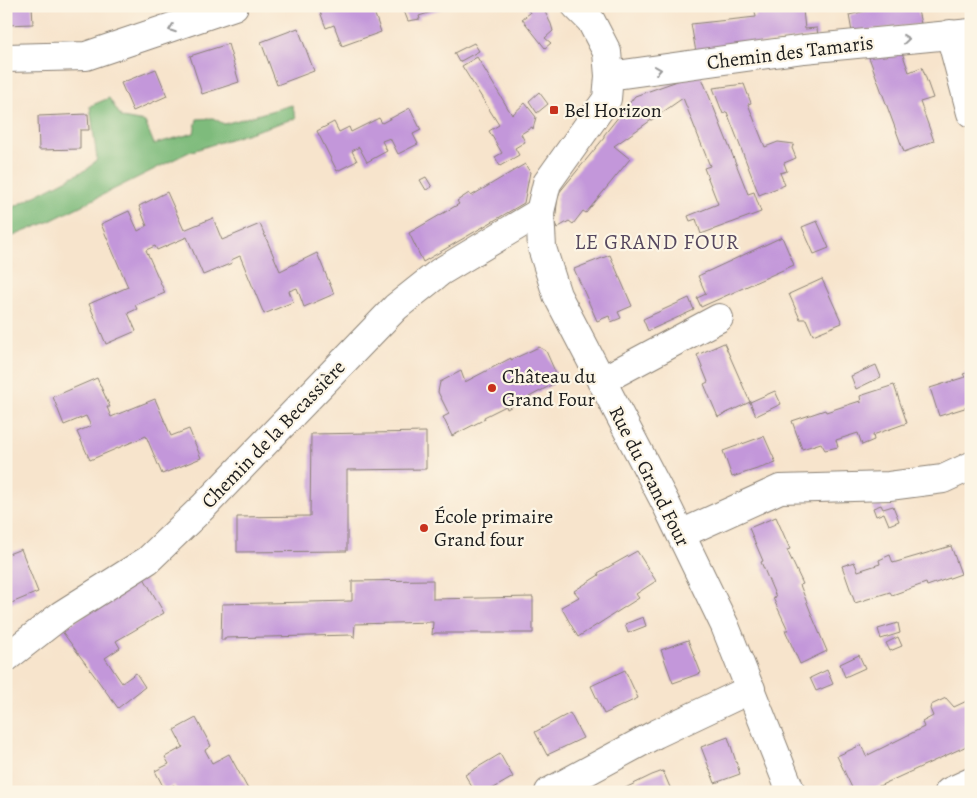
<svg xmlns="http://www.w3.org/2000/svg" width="977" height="798" font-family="Alegreya,serif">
<rect width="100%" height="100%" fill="#fcf5e5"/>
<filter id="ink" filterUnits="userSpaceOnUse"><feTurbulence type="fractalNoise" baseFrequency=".02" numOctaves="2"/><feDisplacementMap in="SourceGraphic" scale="10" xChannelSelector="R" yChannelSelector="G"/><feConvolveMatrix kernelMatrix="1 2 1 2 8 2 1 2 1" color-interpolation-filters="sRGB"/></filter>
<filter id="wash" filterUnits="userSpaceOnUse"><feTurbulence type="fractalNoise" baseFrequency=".0096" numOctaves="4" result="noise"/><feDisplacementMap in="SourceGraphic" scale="20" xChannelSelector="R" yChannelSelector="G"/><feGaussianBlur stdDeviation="1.12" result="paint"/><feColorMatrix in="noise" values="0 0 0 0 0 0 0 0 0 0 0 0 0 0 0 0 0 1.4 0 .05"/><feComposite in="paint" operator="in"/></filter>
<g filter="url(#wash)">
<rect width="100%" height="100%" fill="#f7e4cc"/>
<path fill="#7ebb7b" stroke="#4d6c4c" d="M109 98 122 118 145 122 154 144 194 133 197 119 213 118 224 124 292 105 296 118 189 152 50 221 6 239V211L89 168 97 159 90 106Z"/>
<g id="blocks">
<g fill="#c397da">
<path d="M6 6H32L33 24 6 25Z"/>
<path d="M325 6H372L381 32 342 46 334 25 326 28 319 9Z"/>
<path d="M402 6H447V7L419 16 420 19 408 21Z"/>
<path d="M530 6H542L551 24 553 31 545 38 551 43 545 48 522 19 530 13 527 8Z"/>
<path d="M754 6H783L784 13 803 10 805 29 817 28 818 36 696 52 691 24 756 17Z"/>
<path d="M917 6 921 24 852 32 849 15 886 6Z"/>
<path d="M298 28 314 71 277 85 261 42Z"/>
<path d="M474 43 479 51 459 62 454 53Z"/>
<path d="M228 44 239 82 202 94 190 56Z"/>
<path d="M900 47 909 72 922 67 933 98 920 102 934 141 904 152 867 52Z"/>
<path d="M477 57 512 115 525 103 536 117 533 129 532 127 521 134 525 142 515 148 519 155 500 166 495 157 502 153 489 131 499 125 462 66Z"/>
<path d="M156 69 167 96 133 111 121 83Z"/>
<path d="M700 73 748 194 754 192 761 212 701 234 696 219 690 221 688 216 718 204 704 168 710 166 683 98 614 146 630 159 586 213 583 211 573 224 569 221 557 228 555 223 558 194 604 138V135L635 96Z"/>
<path d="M744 84 751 103 748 104 765 147 778 142 794 144 792 148 796 158 784 163 787 171 780 173 785 185 759 195 727 112 723 114 713 88Z"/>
<path d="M539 92 548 104 537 113 529 101Z"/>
<path d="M410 108 421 130 413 134 418 144 398 154 390 138 382 141 387 151 367 162 359 147 352 151 357 161 337 171 317 131 334 122 339 132 349 127 351 132 379 118 382 123Z"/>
<path d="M88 114 89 130H80V149L39 150 38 116Z"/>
<path d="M525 164 530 172 524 203 423 262 409 233 459 204 457 201 469 193 471 196Z"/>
<path d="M426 177 432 187 426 190 420 180Z"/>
<path d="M167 192 184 230 213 218 222 240 260 224 280 271 317 253 334 294 304 307 297 288 289 291 293 302 264 314 240 256 231 260 232 263 203 275 187 237 157 250 155 246 146 250 165 293 135 305 137 309 128 313 136 331 106 344 89 304 128 287 101 224 129 211 138 231 147 226 139 206Z"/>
<path d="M817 221 829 248 814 254 802 227Z"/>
<path d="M782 237 794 265 701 307 697 298 706 294 698 276Z"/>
<path d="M610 255 632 306 618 312 621 318 611 322 609 316 597 321 574 269Z"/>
<path d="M822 279 842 323 813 335 806 319H800L789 294Z"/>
<path d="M689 298 694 310 648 331 643 319Z"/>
<path d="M724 343 750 402 718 417 704 384 708 382 697 355Z"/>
<path d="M539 347 546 351 557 376 555 383 507 409 506 406 484 417 485 419 452 436 443 417 449 414 438 392 440 382 461 371 465 382 511 358V360Z"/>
<path d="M876 365 881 377 856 389 851 376Z"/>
<path d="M971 372V406L939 416 930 388 965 377 963 374Z"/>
<path d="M97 378 110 407H107L111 417 155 399 171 436 189 429 201 458 162 474 146 436 90 460 77 432 91 426 86 416 64 425 53 397Z"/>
<path d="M894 385 907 423 873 435 874 440 862 445 858 433 836 440 838 447 825 450 821 443 802 449 792 421 825 410 826 412 860 401 861 403 860 396Z"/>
<path d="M775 391 781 404 756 416 750 402Z"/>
<path d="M426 432V469L347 470V551L237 552V517L310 516 311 434Z"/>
<path d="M764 436 776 463 732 477 723 451Z"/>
<path d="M881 505 883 509 893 506 899 521 889 525 884 513 876 516 873 508Z"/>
<path d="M776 517 790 549 787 550 803 584 800 585 813 618 827 651 800 664 785 630H788L773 598 776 597 761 562 763 561 749 528Z"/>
<path d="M951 546 961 574 927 586 926 583 892 595 890 592 855 603 842 566 854 562 858 571 880 564 879 560 890 555 893 563Z"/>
<path d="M21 549 38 592 9 604 6 596V555Z"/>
<path d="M637 551 656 581 636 594 639 598 578 637 561 607 579 597 574 591 599 575 598 573Z"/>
<path d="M144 578 164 613 116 641 120 648 105 658 122 683 136 673 145 687 118 708 61 630Z"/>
<path d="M433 580V599L533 597V633H435L432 635 433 622 355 624 354 638 352 635 225 638V640H221L222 604 352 601V581Z"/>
<path d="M643 617 646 626 628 633 625 624Z"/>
<path d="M898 623 900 633 881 639 878 629Z"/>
<path d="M898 637 902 646 890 651 886 643Z"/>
<path d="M688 640 701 673 673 683 661 650Z"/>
<path d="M859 655 865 668 845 677 840 664Z"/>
<path d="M625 670 638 698 604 714 591 686Z"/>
<path d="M827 670 833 684 816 691 810 678Z"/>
<path d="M946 698 954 707 971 699V744L866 792H854L837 756 861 745 866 756 924 727 922 722 933 716 930 709 931 705Z"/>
<path d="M570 713 583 738 547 755 535 732Z"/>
<path d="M196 718 211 746 205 750 212 763 229 754 249 791 178 792 174 785 165 790 155 771 169 764 165 757 183 747 174 730Z"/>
<path d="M728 737 740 774 715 783 701 747Z"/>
<path d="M500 754 513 777 487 792H475L465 775Z"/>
<path d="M663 771 672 792H617L652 775Z"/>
</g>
</g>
</g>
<g filter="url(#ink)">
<use href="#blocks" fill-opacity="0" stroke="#8a8074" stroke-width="1"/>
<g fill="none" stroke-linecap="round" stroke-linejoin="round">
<defs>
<g id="minor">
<path d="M576 6 591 21 607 52 609 76 607 99 547 183 540 212 542 248 557 295 667 506 725 626 791 792"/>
<path d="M950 34 971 113"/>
<path d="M6 58 86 56 234 6"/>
<path d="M609 76 804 49 971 33"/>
<path d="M601 381 719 318"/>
<path d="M681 534 780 489 889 486 943 479 971 466"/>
<path d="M6 658 61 615 148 560 205 505 396 307 440 272 540 212"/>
<path d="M549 792 656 734 751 689"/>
<path d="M949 792 971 782"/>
</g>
</defs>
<use href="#minor" stroke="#8a8074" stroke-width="30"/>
<use href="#minor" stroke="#fff" stroke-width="28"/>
</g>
<defs><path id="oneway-chevron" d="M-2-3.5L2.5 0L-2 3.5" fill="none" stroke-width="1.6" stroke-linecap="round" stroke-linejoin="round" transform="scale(1.25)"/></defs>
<g stroke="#999">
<use href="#oneway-chevron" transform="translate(172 29) rotate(160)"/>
<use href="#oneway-chevron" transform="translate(906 39) rotate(-6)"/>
<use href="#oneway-chevron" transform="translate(658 70) rotate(-9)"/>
</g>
</g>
<g fill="#c8321e" stroke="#fcf5e5" stroke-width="2">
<rect x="549" y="105" width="10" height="10" rx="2.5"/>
<circle cx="492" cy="388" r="5"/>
<circle cx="424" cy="528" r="5"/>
</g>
<g text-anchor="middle" stroke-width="4.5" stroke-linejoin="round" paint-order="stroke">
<g font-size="20" fill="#1c1c1c" stroke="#fcf5e5">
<text transform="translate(790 52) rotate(-7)" y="7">Chemin des Tamaris</text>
<text transform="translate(273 434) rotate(-46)" y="7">Chemin de la Becassière</text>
<text transform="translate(650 476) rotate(63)" y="7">Rue du Grand Four</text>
</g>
<g font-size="20" fill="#1c1c1c" stroke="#fcf5e5" text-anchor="start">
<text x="564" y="117">Bel Horizon</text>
<text x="502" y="383">Château du<tspan x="502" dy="23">Grand Four</tspan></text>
<text x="434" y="523">École primaire<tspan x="434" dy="23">Grand four</tspan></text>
</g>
<g font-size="21" letter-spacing="1" fill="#56475e" stroke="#fcf5e5">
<text x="657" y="249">LE GRAND FOUR</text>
</g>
</g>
<rect width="977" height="798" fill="none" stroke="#fcf5e5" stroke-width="25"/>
</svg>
